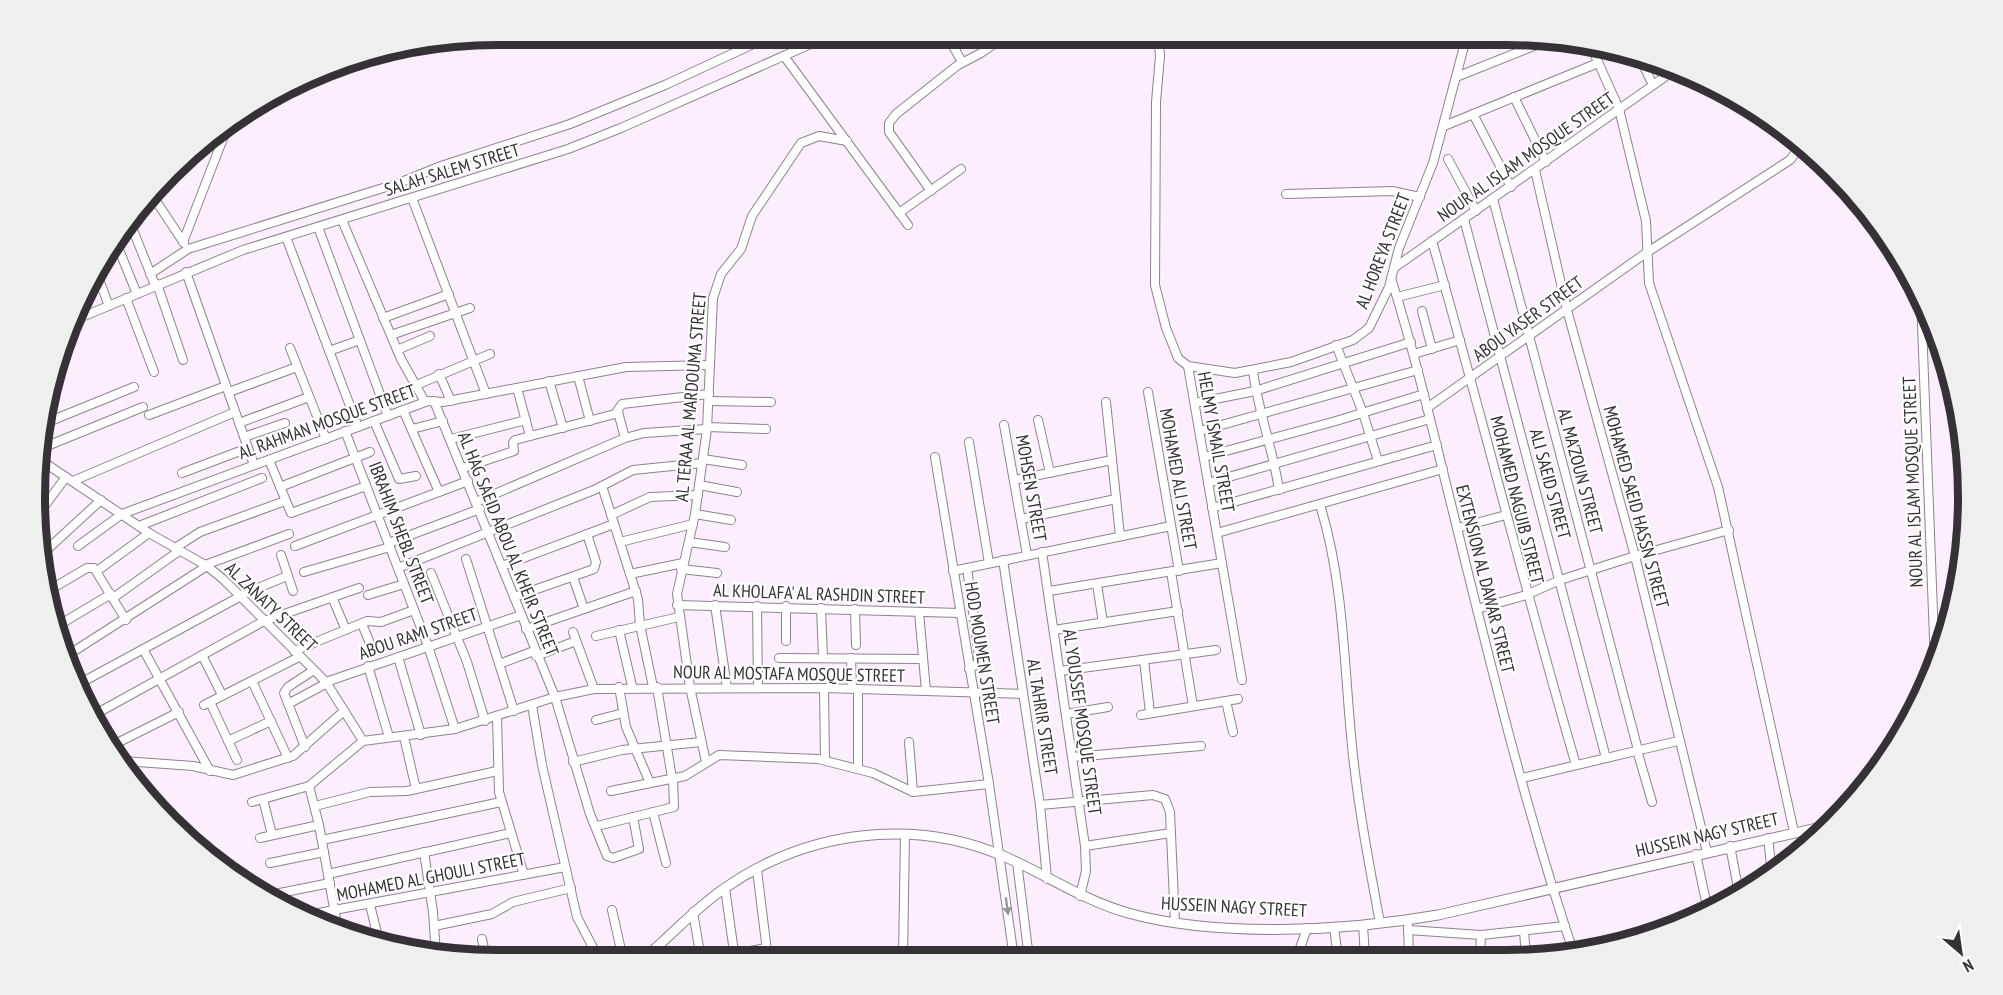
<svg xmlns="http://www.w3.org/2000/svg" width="2003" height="995" font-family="'PT Sans Narrow',sans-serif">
<rect width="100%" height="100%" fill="#fceefe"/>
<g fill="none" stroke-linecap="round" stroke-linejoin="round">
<defs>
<g id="minor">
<path d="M947 35 962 62"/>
<path d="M1158 35 1160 56 1156 102 1155 285 1166 328 1178 358 1188 366 1235 373 1291 362 1353 340 1369 328 1389 287 1399 248 1433 163 1467 35"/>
<path d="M1590 44 1619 109 1646 221 1649 283 1718 487 1794 832"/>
<path d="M784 56 908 225"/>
<path d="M1639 56 1653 85"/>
<path d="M1456 77 1554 38"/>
<path d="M1514 97 1546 162"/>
<path d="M1473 114 1511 187"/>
<path d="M1444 126 1598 63"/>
<path d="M1448 159 1476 211"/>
<path d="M1535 170 1567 310 1635 556 1707 852"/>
<path d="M931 191 889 132V123L896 114 958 65 981 53 1007 35"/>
<path d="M150 192 184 243"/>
<path d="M1286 194 1392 191 1420 197"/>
<path d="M412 198 486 394"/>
<path d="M1493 199 1638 750"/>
<path d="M899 213 961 169"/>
<path d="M1464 219 1606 758"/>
<path d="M129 220 155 285"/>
<path d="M342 220 401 359 425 402"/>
<path d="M318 227 388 416"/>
<path d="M286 237 358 427"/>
<path d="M115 240 137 294"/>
<path d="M1432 241C1482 415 1525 591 1576 765"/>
<path d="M183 242 229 123"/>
<path d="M1394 268 1676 69"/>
<path d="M95 269 109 306"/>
<path d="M186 272 254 465"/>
<path d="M150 274 188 249 399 183 441 166 570 124 665 85 751 45"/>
<path d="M1391 278C1416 357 1434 436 1454 516 1490 663 1526 811 1574 954"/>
<path d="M157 284 183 360"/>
<path d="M1397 297 1445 285"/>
<path d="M126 298 154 372"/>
<path d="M1921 298 1935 665"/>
<path d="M1422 311 1432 349"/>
<path d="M383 318 449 294"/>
<path d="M77 319 243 250 568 149 621 128 831 35"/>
<path d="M391 335 470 308"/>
<path d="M1336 345 1363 413 1378 461"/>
<path d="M290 348 326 439"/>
<path d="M397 350 430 336"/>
<path d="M329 351 360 340"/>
<path d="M1414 354 1460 340"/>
<path d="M1188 366 1242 680"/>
<path d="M1253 371C1258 411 1273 449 1279 490"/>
<path d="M439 374 451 401"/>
<path d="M578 376 590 421"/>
<path d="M549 381 563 428"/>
<path d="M414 386 490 354"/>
<path d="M517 388 530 436"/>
<path d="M229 392 297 367"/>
<path d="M1148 392 1179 571"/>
<path d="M434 401 555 697 590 814 607 856 613 858 639 849 633 817"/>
<path d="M709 401 771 402"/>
<path d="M1106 402 1120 536"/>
<path d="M1195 403 1255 391 1411 342"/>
<path d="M1427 408 1646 253 1790 160 1802 144"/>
<path d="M403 410 439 492"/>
<path d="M618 412 625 438"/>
<path d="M149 415 226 386"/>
<path d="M1038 420 1050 473"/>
<path d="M374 421 399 479 416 476"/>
<path d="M239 423 309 397"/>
<path d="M43 424 134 387"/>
<path d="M1004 425 1027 555"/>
<path d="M707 427 766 429"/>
<path d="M412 429 443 421"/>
<path d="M345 431 428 646 455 729"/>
<path d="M1200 431 1418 370"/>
<path d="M244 437 285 423"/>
<path d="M451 439 526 420"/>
<path d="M969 442 989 563"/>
<path d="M42 448 143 407"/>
<path d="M935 457 989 784 1014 958"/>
<path d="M1204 457 1336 421 1424 394"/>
<path d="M703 459 742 465"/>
<path d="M269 460 291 513 366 486"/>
<path d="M42 461 149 533 207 566 223 579 326 682 363 741"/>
<path d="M463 468 514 451 513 443 515 440 615 414 622 404 709 394"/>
<path d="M182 473 248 448"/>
<path d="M1014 480 1112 460"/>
<path d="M73 481 235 412"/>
<path d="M1208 483 1430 419"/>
<path d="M699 485 737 492"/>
<path d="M602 486 638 599 640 625 653 687"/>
<path d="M280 487 370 452"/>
<path d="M476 502 625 438 644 433 707 429"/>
<path d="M1320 505C1344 582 1344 667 1352 746 1358 806 1369 864 1380 923"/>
<path d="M1212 508 1437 445"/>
<path d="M40 512 66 477"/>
<path d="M695 514 731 520"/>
<path d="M611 515 650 497 698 495"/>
<path d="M1021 519 1116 499"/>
<path d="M139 526 262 478"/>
<path d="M1457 528 1506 515"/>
<path d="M1217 533 1443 469"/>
<path d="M620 542 693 524"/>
<path d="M689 542 725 547"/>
<path d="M389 543 480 509"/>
<path d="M78 546 122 514 428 401 443 402 626 367 709 365"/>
<path d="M295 546 468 481"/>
<path d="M175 548 200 532 285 501"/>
<path d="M1042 552 1085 846 1086 871 1080 896"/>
<path d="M281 555 293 591"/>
<path d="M38 558 101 500"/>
<path d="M466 559 514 711"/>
<path d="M1003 560 1040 805 1047 879"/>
<path d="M205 565 289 534"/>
<path d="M502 566 614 524"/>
<path d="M398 568 594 490 633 470 702 463"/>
<path d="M967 568 979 655 977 664 969 669"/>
<path d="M681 569 717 573"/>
<path d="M97 571 149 533"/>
<path d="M953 571 1171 526"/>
<path d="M304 572 390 547"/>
<path d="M1171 572 1193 706"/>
<path d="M431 573 467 662 485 721"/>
<path d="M630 574 683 563"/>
<path d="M573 577 584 609"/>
<path d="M1097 584 1103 623"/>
<path d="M48 591 87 568H94L126 620"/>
<path d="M1049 591 1222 563"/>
<path d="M241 595 287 576"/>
<path d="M368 595 404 584"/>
<path d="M332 597 346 630"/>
<path d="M514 597 594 569 596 562 587 534"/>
<path d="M113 598 179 551"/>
<path d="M677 605 960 613"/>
<path d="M715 605 727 688"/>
<path d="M757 606 758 687"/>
<path d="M821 608 823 658"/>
<path d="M855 609 856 645"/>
<path d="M1477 609 1526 595 1560 580 1635 556 1729 530"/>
<path d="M919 612 926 691"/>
<path d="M362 624 372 648"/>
<path d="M59 625 111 594"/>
<path d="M526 629 636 591"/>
<path d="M619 630 632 686"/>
<path d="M1054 630 1178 611"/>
<path d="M573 632 594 689"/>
<path d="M596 636 679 617"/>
<path d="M786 641V606"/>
<path d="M143 649 210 771"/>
<path d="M294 651 367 621 381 622 414 610"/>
<path d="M68 655 207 566"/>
<path d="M202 655 222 695"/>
<path d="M536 656 576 641"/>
<path d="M398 657 421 735"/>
<path d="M779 658 923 659"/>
<path d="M851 658 852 688"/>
<path d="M1144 660 1150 713"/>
<path d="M499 664 534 651"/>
<path d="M368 666 389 737"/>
<path d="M1060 671 1216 650"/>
<path d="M252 681 288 758"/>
<path d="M326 682 521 615"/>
<path d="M77 685 241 596"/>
<path d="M619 687 626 727 650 783"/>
<path d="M657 687 672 778"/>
<path d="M824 688 825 760"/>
<path d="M1226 701 1233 732"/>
<path d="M210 702 237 760"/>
<path d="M288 704 327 683"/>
<path d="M204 705 299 657"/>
<path d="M532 705 542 765 577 917 599 959"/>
<path d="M1066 714 1108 707"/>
<path d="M1141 715 1238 699"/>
<path d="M92 716 264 621 359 588"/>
<path d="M497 717 499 792 524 875"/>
<path d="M596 720 623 713"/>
<path d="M404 737 416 789"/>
<path d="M228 741 271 721"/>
<path d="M909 742 913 792"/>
<path d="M115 744 179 712"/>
<path d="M305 747 284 693 288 687 314 670"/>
<path d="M1637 750 1652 802"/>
<path d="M1073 757 1201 746"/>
<path d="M124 761 193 766 233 775 293 756 344 711"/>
<path d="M573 762 622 750 701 742"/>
<path d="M706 762 690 687 677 594 695 514 707 429 713 298 721 274 741 249 752 216 801 143 819 136 847 141"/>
<path d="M858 769V689"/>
<path d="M1522 778 1678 741"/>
<path d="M309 786 319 825 338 930"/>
<path d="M611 791 685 776 719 755 818 759 873 773 913 792 989 784"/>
<path d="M263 799 272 835"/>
<path d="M252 802 309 786 363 741 455 729 555 697 594 689 824 688 1023 694"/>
<path d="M1040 805 1153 795 1165 799 1170 812 1175 923"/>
<path d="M315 806 370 792 407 791 497 771"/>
<path d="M653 812 666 863"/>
<path d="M597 826 674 807 673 778"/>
<path d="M260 838 319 825"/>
<path d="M1768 838 1772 874"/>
<path d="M322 840 501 802"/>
<path d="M1085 846 1171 833"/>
<path d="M1730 846 1739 893"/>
<path d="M424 852 433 912 436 954"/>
<path d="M1696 854 1708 911"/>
<path d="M1017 862 1029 958"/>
<path d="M270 863 324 852"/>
<path d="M757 870 768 959"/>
<path d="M328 874 511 833"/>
<path d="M725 888 735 959"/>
<path d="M280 893 330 883"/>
<path d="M370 905 380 945"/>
<path d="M612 910 623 959"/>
<path d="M693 912 701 959"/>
<path d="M302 916 565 867"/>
<path d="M1363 925 1365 957"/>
<path d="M434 926 492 914 513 902 571 888"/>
<path d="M1408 926 1409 957"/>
<path d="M1334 928 1338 957"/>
<path d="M1408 930 1481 935 1565 926"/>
<path d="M1524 931 1526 957"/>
<path d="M482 939 486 959"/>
<path d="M1297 957 1307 928"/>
<path d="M1480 957 1481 935"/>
<path d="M903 958 905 834"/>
<path d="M708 959 766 948"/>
</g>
<path id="tertiary" d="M643 959C671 936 695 908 725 888 805 832 910 817 1001 855 1044 873 1082 900 1128 913 1218 938 1347 931 1438 915L1830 825"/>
</defs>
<use href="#minor" stroke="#8f8290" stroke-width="10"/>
<use href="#tertiary" stroke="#8f8290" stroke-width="11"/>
<use href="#minor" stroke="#fff" stroke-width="8"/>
<use href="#tertiary" stroke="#fff" stroke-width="9"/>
</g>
<defs><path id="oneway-solid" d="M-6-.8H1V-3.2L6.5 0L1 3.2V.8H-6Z" transform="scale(1.5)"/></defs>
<use fill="#9a989b" href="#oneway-solid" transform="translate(1007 906) rotate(82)"/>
<g text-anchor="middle" stroke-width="4.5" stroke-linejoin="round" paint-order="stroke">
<g font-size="18" fill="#363137" stroke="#fff">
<text transform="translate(1526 157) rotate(-35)" y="6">NOUR AL ISLAM MOSQUE STREET</text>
<text transform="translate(452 170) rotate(-17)" y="6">SALAH SALEM STREET</text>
<text transform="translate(1383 251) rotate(-69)" y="6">AL HOREYA STREET</text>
<text transform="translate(1528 319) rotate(-36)" y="6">ABOU YASER STREET</text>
<text transform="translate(691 397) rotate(-85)" y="6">AL TERAA AL MARDOUMA STREET</text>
<text transform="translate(327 422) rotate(-20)" y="6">AL RAHMAN MOSQUE STREET</text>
<text transform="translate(1216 442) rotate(80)" y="6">HELMY ISMAIL STREET</text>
<text transform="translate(1580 471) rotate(75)" y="6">AL MA'ZOUN STREET</text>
<text transform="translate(1178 479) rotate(80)" y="6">MOHAMED ALI STREET</text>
<text transform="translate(1913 482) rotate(-92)" y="6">NOUR AL ISLAM MOSQUE STREET</text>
<text transform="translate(1550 484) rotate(75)" y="6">ALI SAEID STREET</text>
<text transform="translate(1031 488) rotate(80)" y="6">MOHSEN STREET</text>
<text transform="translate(1517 500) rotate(76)" y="6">MOHAMED NAGUIB STREET</text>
<text transform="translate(1636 507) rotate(75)" y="6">MOHAMED SAEID HASSN STREET</text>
<text transform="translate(401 533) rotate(69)" y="6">IBRAHIM SHEBL STREET</text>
<text transform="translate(508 544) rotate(68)" y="6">AL HAG SAEID ABOU AL KHEIR STREET</text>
<text transform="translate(1485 579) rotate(76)" y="6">EXTENSION AL DAWAR STREET</text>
<text transform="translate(819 594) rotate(2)" y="6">AL KHOLAFA' AL RASHDIN STREET</text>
<text transform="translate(271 607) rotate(44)" y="6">AL ZANATY STREET</text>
<text transform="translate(418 634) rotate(-19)" y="6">ABOU RAMI STREET</text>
<text transform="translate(982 653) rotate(81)" y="6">HOD MOUMEN STREET</text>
<text transform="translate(789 674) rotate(1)" y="6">NOUR AL MOSTAFA MOSQUE STREET</text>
<text transform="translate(1042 717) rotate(81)" y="6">AL TAHRIR STREET</text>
<text transform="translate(1082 722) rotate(82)" y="6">AL YOUSSEF MOSQUE STREET</text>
<text transform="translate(1707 835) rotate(-13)" y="6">HUSSEIN NAGY STREET</text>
<text transform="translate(431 877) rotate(-11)" y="6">MOHAMED AL GHOULI STREET</text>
<text transform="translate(1234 907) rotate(3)" y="6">HUSSEIN NAGY STREET</text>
</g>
</g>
<path d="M0 0H2003V995H0ZM497 45H1506A452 452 0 0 1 1958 497V498A452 452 0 0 1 1506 950H497A452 452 0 0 1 45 498V497A452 452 0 0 1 497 45Z" fill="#efefef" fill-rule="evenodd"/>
<path fill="none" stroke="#363137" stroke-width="8" d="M497 45H1506A452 452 0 0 1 1958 497V498A452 452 0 0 1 1506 950H497A452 452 0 0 1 45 498V497A452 452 0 0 1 497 45Z"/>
<g transform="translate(1961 953) rotate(151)" stroke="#ffffff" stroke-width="4.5" paint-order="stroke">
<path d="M0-4.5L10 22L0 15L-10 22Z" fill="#363137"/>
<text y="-9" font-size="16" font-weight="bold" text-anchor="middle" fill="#363137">N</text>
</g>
</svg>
